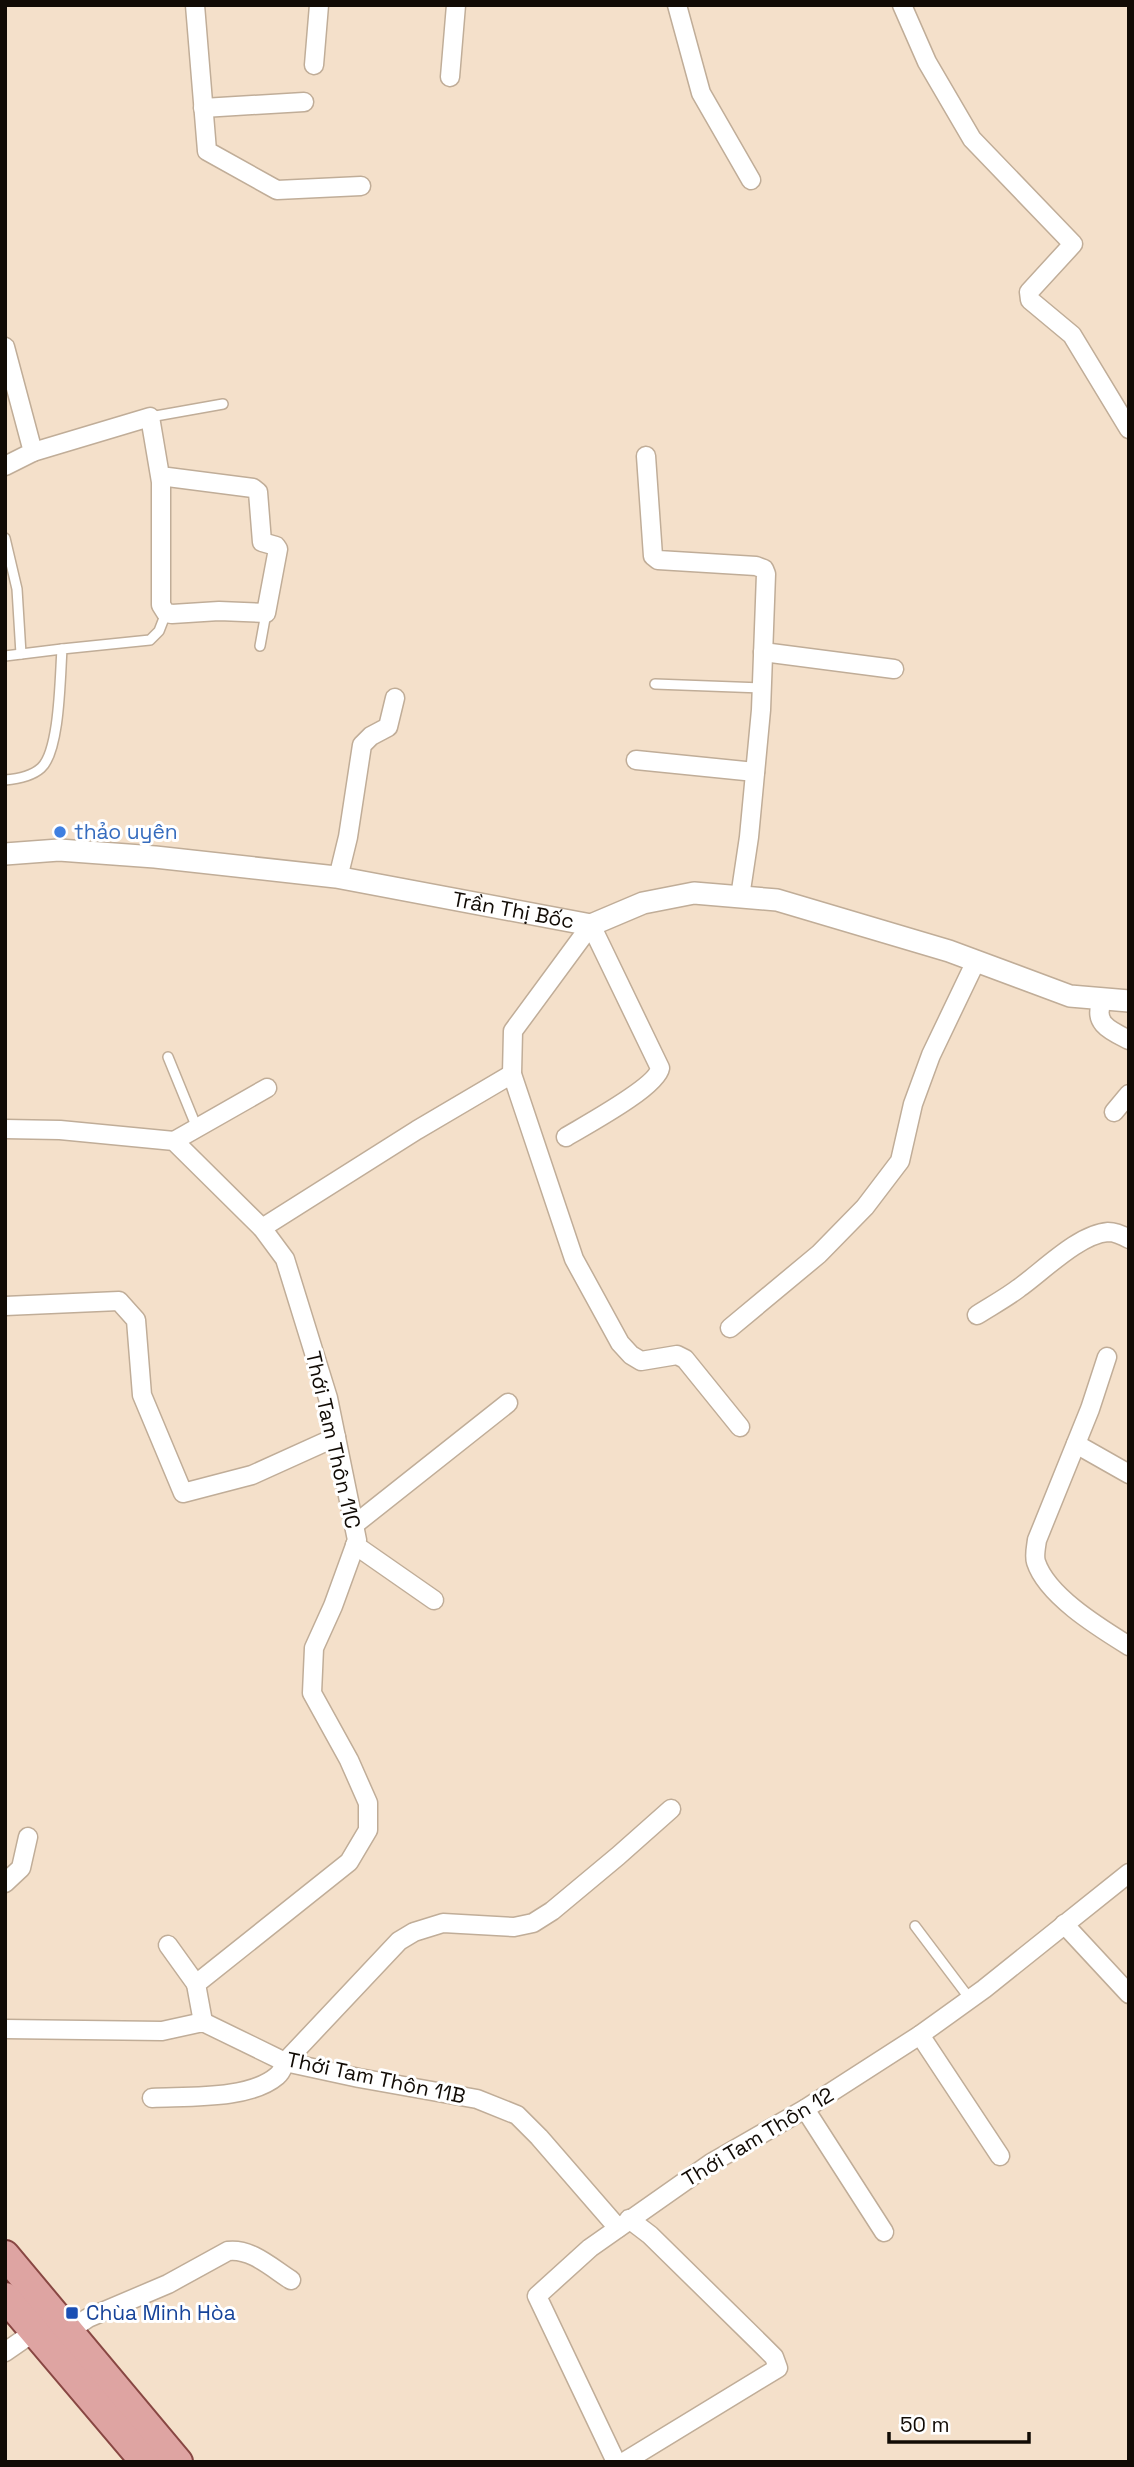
<svg xmlns="http://www.w3.org/2000/svg" width="1134" height="2467" font-family="'Space Grotesk',sans-serif">
<rect width="100%" height="100%" fill="#f4e0ca"/>
<g fill="none" stroke-linecap="round" stroke-linejoin="round">
<defs>
<g id="service">
<path d="M150 417 223 404"/>
<path d="M5 538 17 589 21 654"/>
<path d="M260 646 266 613"/>
<path d="M5 656 62 649"/>
<path d="M655 684 762 688"/>
<path d="M5 780C17 779 32 776 41 768 60 751 60 676 62 649L150 640 159 631 166 613"/>
<path d="M168 1057 197 1128"/>
<path d="M915 1926 970 1999"/>
</g>
<g id="minor">
<path d="M195 5 207 151 277 190 361 186"/>
<path d="M677 5 701 93 751 180"/>
<path d="M902 5 927 62 972 139 1073 244 1029 292 1030 300 1072 335 1129 429"/>
<path d="M314 65 319 5"/>
<path d="M450 77 456 5"/>
<path d="M203 108 304 102"/>
<path d="M5 347 33 452 5 466"/>
<path d="M33 452 150 417 160 476 161 482V605L166 613 172 614 219 611 266 613 278 549 276 546 262 542 258 492 253 488 160 476"/>
<path d="M646 456 653 556 658 560 756 566 764 569 766 574 761 710 749 837 740 897"/>
<path d="M763 652 894 669"/>
<path d="M636 760 755 772"/>
<path d="M338 878 348 837 362 745 371 736 388 727 395 698"/>
<path d="M1103 1000C1091 1023 1111 1031 1129 1040"/>
<path d="M1114 1112 1129 1094"/>
<path d="M5 1129 60 1130 174 1141 262 1228 285 1259 328 1398 357 1540 333 1606 314 1648 312 1693 349 1760 368 1803V1830L349 1862 196 1984 203 2022"/>
<path d="M566 1137C584 1126 657 1087 660 1068L591 925 513 1031 512 1074 574 1259 620 1343 631 1355 641 1361 677 1355 685 1359 740 1427"/>
<path d="M174 1141 267 1088"/>
<path d="M262 1228 417 1130 512 1074"/>
<path d="M5 1306 119 1301 136 1320 142 1395 183 1493 252 1475 336 1437"/>
<path d="M977 1315C991 1306 1006 1298 1019 1288 1043 1271 1079 1234 1108 1232 1116 1232 1122 1235 1129 1239"/>
<path d="M730 1328 819 1254 865 1207 900 1161 913 1104 931 1055 976 961"/>
<path d="M1107 1357 1090 1409 1037 1540C1036 1547 1034 1556 1036 1562 1047 1596 1100 1628 1129 1646"/>
<path d="M1076 1444 1129 1474"/>
<path d="M354 1525 508 1403"/>
<path d="M355 1545 434 1600"/>
<path d="M5 1883 21 1868 28 1837"/>
<path d="M1064 1924 1129 1994"/>
<path d="M168 1945 196 1984"/>
<path d="M5 2029 162 2031 203 2022 285 2062 359 2078 477 2099 517 2115 539 2137 618 2228"/>
<path d="M920 2035 1000 2156"/>
<path d="M152 2098C187 2096 249 2100 277 2076 282 2072 283 2067 285 2062L399 1941 414 1932 443 1923 514 1927 533 1923 552 1911 618 1856 671 1809"/>
<path d="M805 2109 884 2232"/>
<path d="M69 2331 88 2318 168 2284 228 2251C251 2248 272 2268 291 2280"/>
<path d="M5 2352 34 2332"/>
<path d="M616 2462 537 2296 590 2248 711 2163 805 2109 920 2035 984 1989 1129 1873"/>
<path d="M624 2462 778 2368 774 2357 762 2345 650 2235 629 2219"/>
</g>
<g id="tertiary">
<path id="s1" d="M5 854 59 850 155 857 336 877 591 925 643 903 694 893 777 900 949 951 1070 996 1129 1001"/>
</g>
<g id="primary">
<path d="M5 2255 178 2462"/>
<path d="M5 2297 145 2462"/>
</g>
</defs>
<use href="#service" stroke="#c0ad98" stroke-width="12"/>
<use href="#minor" stroke="#c0ad98" stroke-width="21"/>
<use href="#tertiary" stroke="#c0ad98" stroke-width="24"/>
<use href="#primary" stroke="#884743" stroke-width="32"/>
<use href="#service" stroke="#fff" stroke-width="9"/>
<use href="#minor" stroke="#fff" stroke-width="18"/>
<use href="#tertiary" stroke="#fff" stroke-width="21"/>
<use href="#primary" stroke="#dea4a2" stroke-width="28"/>
</g>
<circle fill="#3f7fe0" stroke="#fff" stroke-width="2.5" cx="60" cy="832" r="7"/>
<rect fill="#1a4fb4" stroke="#fff" stroke-width="2.5" x="65" y="2306" width="14" height="14" rx="3.5"/>
<g text-anchor="middle" stroke-width="6" stroke-linejoin="round" paint-order="stroke">
<g font-size="21" fill="#366cbe" stroke="#fff" text-anchor="start">
<text x="74" y="839">thảo uyên</text>
</g>
<g font-size="21" fill="#110b05" stroke="#fff">
<text dy="7" stroke="none"><textPath href="#s1" startOffset="513">Trần Thị Bốc</textPath></text>
<text transform="translate(333 1440) rotate(77)" y="7">Thới Tam Thôn 11C</text>
<text transform="translate(376 2078) rotate(12)" y="7">Thới Tam Thôn 11B</text>
<text transform="translate(758 2137) rotate(-31)" y="7">Thới Tam Thôn 12</text>
</g>
<g font-size="21" fill="#164399" stroke="#fff" text-anchor="start">
<text x="86" y="2320">Chùa Minh Hòa</text>
</g>
</g>
<rect width="1134" height="2467" fill="none" stroke="#110b05" stroke-width="14"/>
<path d="M889 2432v10h140v-10" fill="none" stroke="#110b05" stroke-width="3.5"/>
<text x="900" y="2432" font-size="21" fill="#110b05" stroke="#ffffff" stroke-width="5" paint-order="stroke">50 m</text>
</svg>
